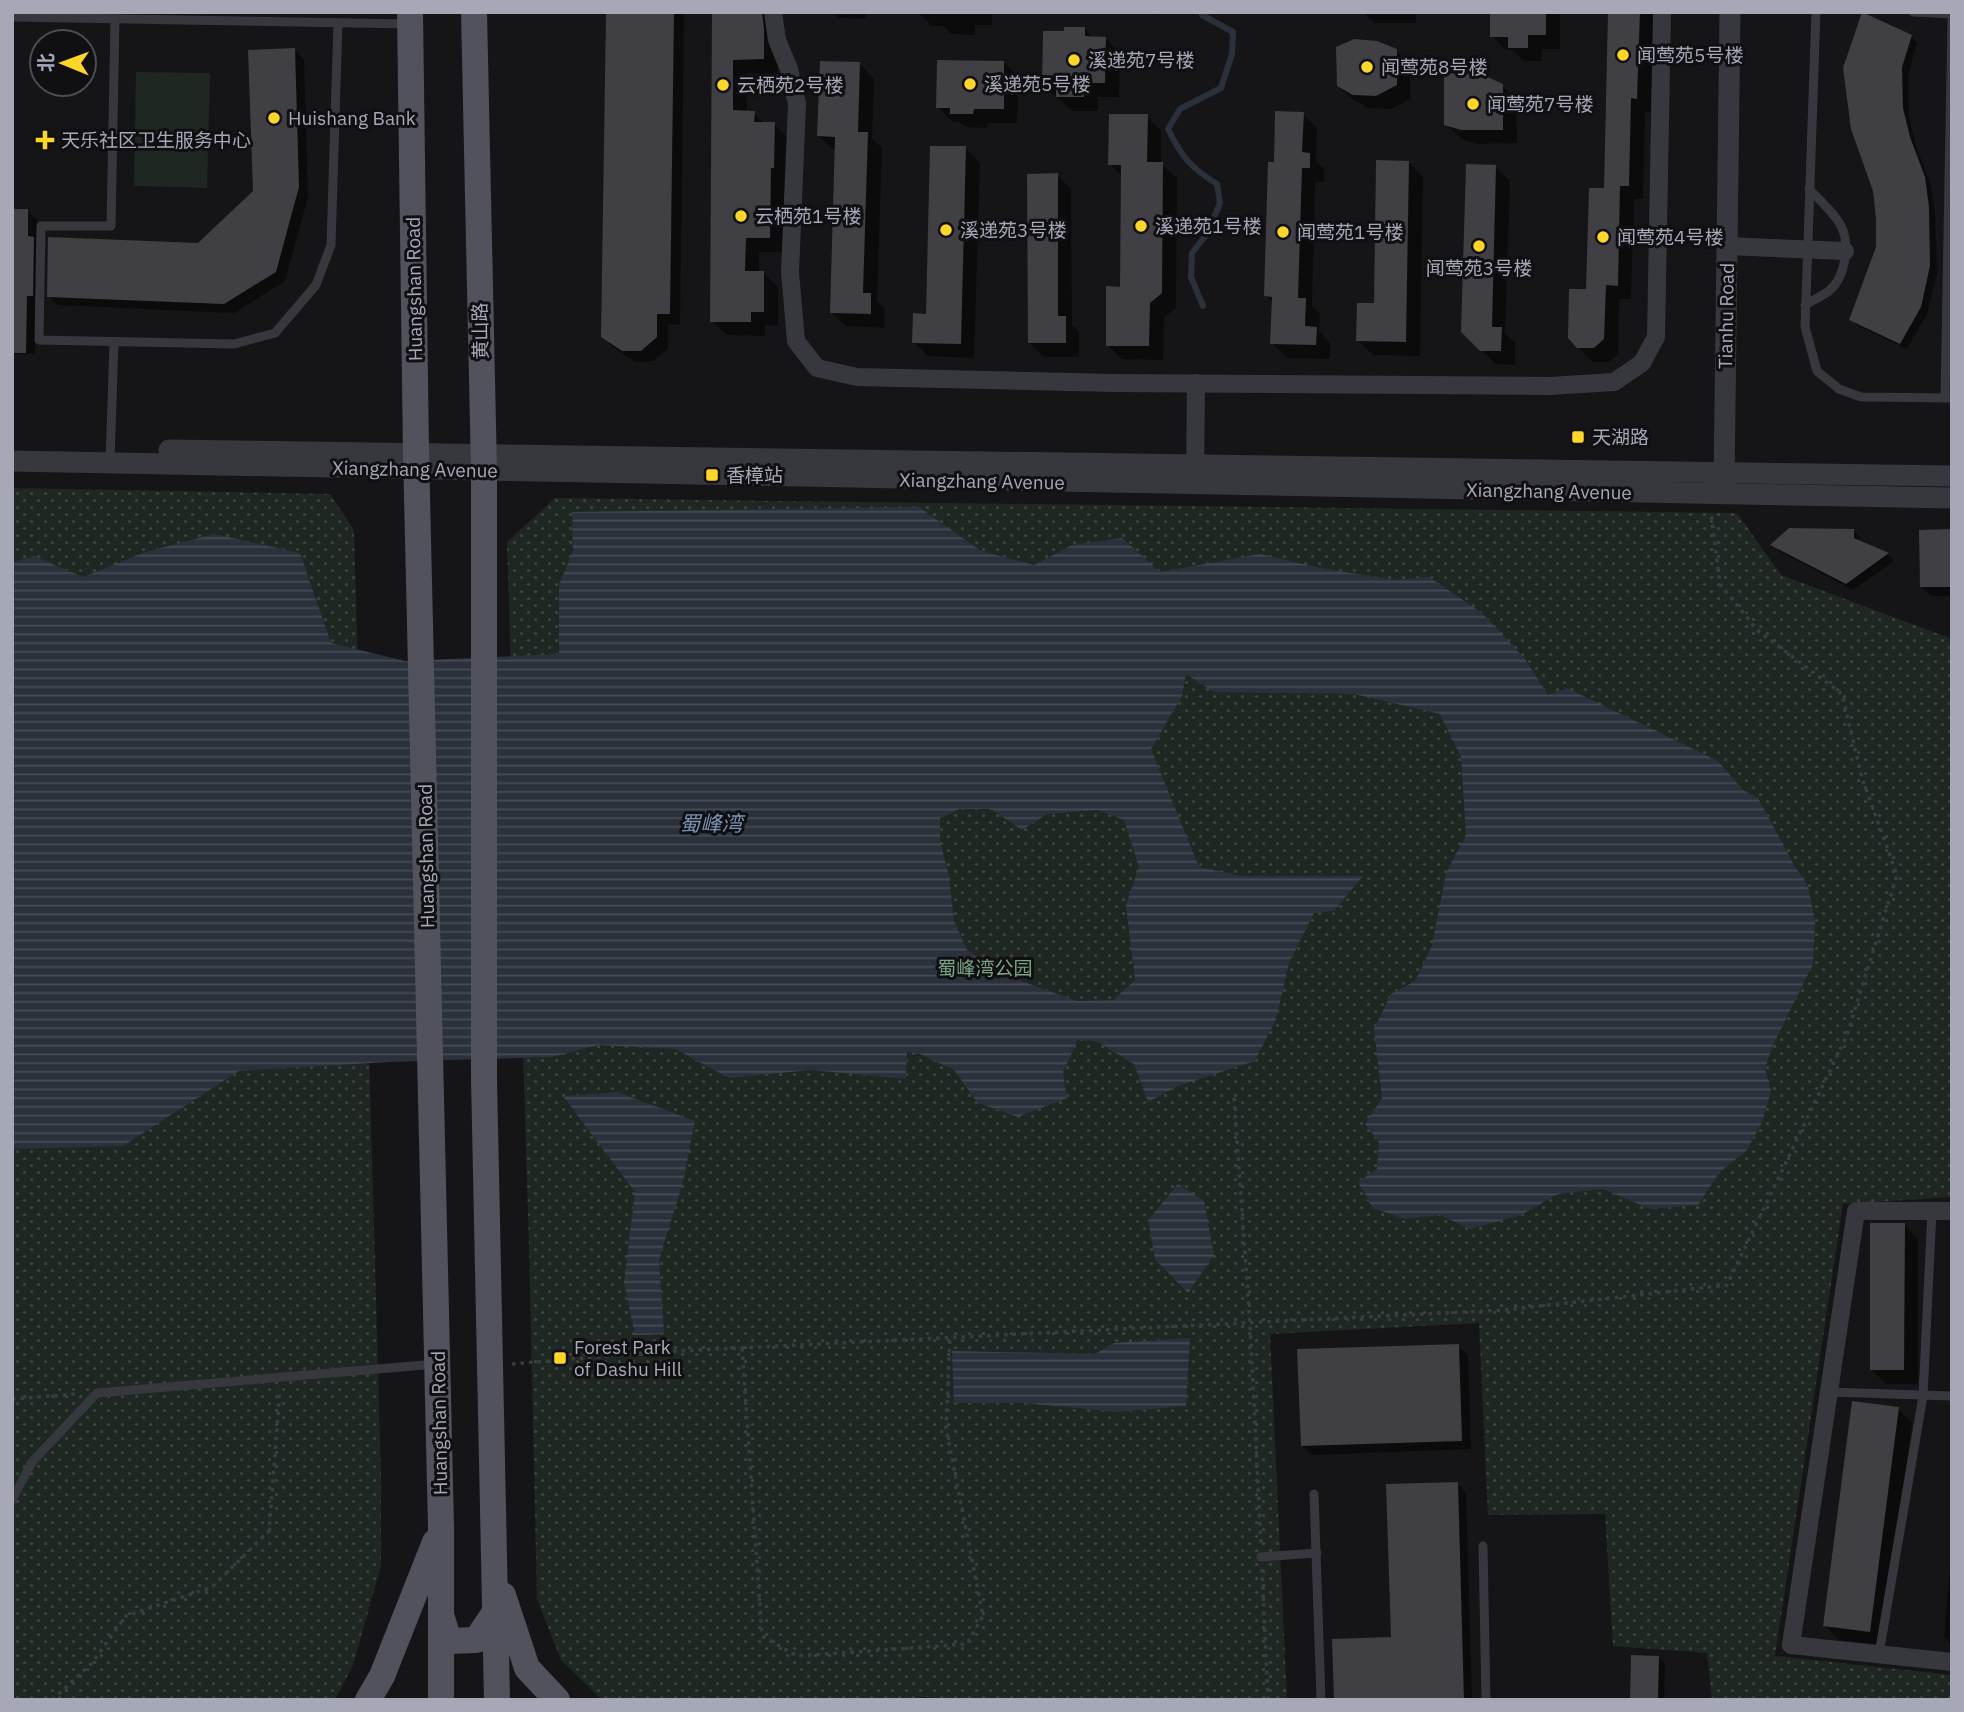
<svg xmlns="http://www.w3.org/2000/svg" width="1964" height="1712" font-family="'IBM Plex Sans','Noto Sans SC',sans-serif">
<defs>
<pattern id="grass-dots" width="8" height="8" patternUnits="userSpaceOnUse" patternTransform="scale(1.75)"><rect width="8" height="8" fill="#1e2721"/><path d="M2 2h.1M6 6h.1" fill="none" stroke="#3c443f" stroke-width="1.8" stroke-linecap="round"/></pattern>
<pattern id="water-rules" width="6" height="5" patternUnits="userSpaceOnUse" patternTransform="scale(1.75)"><rect width="6" height="5" fill="#2a313b"/><path d="M0 2.5h6" fill="none" stroke="#464c55"/></pattern>
</defs>
<rect width="100%" height="100%" fill="#151517"/>
<g fill="url(#grass-dots)">
<path d="M12 488 330 494 354 530 381 1473V1566L353 1665 335 1700H12Z"/>
<path d="M555 498 1737 513 1781 575 1952 639V1197L1843 1204 1775 1656 1952 1675V1700H1712L1707 1653 1613 1646 1605 1514 1488 1515 1479 1323 1270 1334 1287 1700H949L926 1697 896 1700H602L561 1660 537 1599 529 1246 507 542Z"/>
</g>
<path fill="#1e2721" d="M136 72 210 73 207 188 134 186Z"/>
<g fill="url(#water-rules)" fill-rule="evenodd">
<path d="M919 507 981 551 1034 565 1072 545 1122 538 1160 572 1260 554 1320 568 1395 580 1429 577 1482 613 1525 659 1548 695 1567 688 1718 761 1743 790 1758 798 1794 865 1808 886 1815 922 1813 964 1773 1045 1765 1068 1771 1091 1762 1122 1747 1150 1720 1172 1698 1205 1650 1209 1603 1189 1558 1194 1521 1215 1470 1229 1440 1215 1405 1219 1373 1208 1358 1182 1377 1169 1379 1142 1365 1124 1382 1098 1374 1029 1391 994 1415 981 1432 946 1446 873 1466 835 1461 757 1440 714 1354 694 1214 692 1186 674 1182 696 1151 749 1199 867 1242 876H1363L1334 911 1314 913 1289 963 1276 1019 1255 1061 1178 1086 1148 1102 1134 1064 1096 1041 1078 1040 1063 1072 1067 1098 1018 1117 978 1103 954 1070 920 1054 907 1052 906 1079 811 1070 729 1078 675 1049 599 1045 552 1057 387 1062 239 1071 123 1146 12 1149V563L34 556 83 577 146 552 214 534 300 553 331 643 405 661 559 654V585L573 551 572 512ZM960 809H991L1022 830 1047 814 1098 810 1124 820 1139 867 1126 905 1135 980 1113 1000 1077 1001 1016 979 967 950 954 921 949 876 940 841V818Z"/>
<path d="M617 1092 695 1121 683 1182 659 1260 664 1334 635 1335 624 1282 635 1192 563 1096Z"/>
<path d="M1178 1184 1204 1201 1214 1255 1188 1293 1155 1259 1148 1220Z"/>
<path d="M1190 1338 1186 1406 1116 1412 1026 1403H954L952 1351 1095 1354 1114 1343Z"/>
</g>
<g fill="#0007">
<path d="M607 12H684L680 325 668 324V349L653 361 635 362 614 348 603 337Z"/>
<path d="M714 12 777 13 775 29 778 73H746L747 112 754 113 765 124H774L788 138V182H785L784 252H759V273H763L778 287V326L765 325V336L727 335 712 321Z"/>
<path d="M832 12H866V19L838 18Z"/>
<path d="M918 12H992V25H975V35L951 34 943 26H932Z"/>
<path d="M1129 12H1159L1157 15Z"/>
<path d="M1363 12H1416V23H1374Z"/>
<path d="M1492 12H1557L1560 16V49H1542L1541 61H1524L1513 50H1506L1492 36Z"/>
<path d="M1610 12H1654L1651 112H1645L1643 199H1634L1631 299H1619L1618 354 1609 362H1593L1578 347 1606 190Z"/>
<path d="M1085 29 1093 38H1105L1120 53 1119 97H1098V111H1072L1043 85Z"/>
<path d="M1911 36 1917 43 1908 75 1909 116 1916 146 1931 186 1935 215 1937 274 1927 314 1907 349 1858 326 1851 319 1878 248 1875 190 1853 128Z"/>
<path d="M295 50 304 60 308 197 285 281 234 313 58 305 49 296 199 245 255 191Z"/>
<path d="M1396 51 1410 65V99L1391 109 1369 108 1353 100 1338 86Z"/>
<path d="M1004 62 1018 77 1017 123H987V128L966 127 960 122 952 121 938 107Z"/>
<path d="M860 64 874 79 872 138 882 148 877 301 885 309 884 328 846 326 831 312 837 150H833L819 136Z"/>
<path d="M1502 86 1516 100 1517 143 1477 144 1460 138 1446 124Z"/>
<path d="M1303 114 1317 128 1316 161 1324 169V182H1315L1312 306 1320 314 1319 331 1330 343V359L1287 358 1272 343 1273 303 1266 296 1275 164Z"/>
<path d="M1147 116 1161 131V164L1177 178 1176 308 1164 317 1163 360 1122 359 1107 345 1121 288 1122 177 1110 164Z"/>
<path d="M965 148 980 163 974 358 928 356 914 342 928 315Z"/>
<path d="M1408 162 1423 177 1420 356 1373 355 1358 341 1375 305Z"/>
<path d="M1495 167 1510 181 1505 333 1515 343V365L1496 364 1463 332Z"/>
<path d="M1057 175 1071 189 1072 325 1079 332V357H1044L1030 343Z"/>
<path d="M12 210 28 211 37 220 35 354H12Z"/>
<path d="M1853 531 1860 537V542L1888 554 1894 561 1853 590 1779 551 1772 545Z"/>
<path d="M1952 531V596H1931L1921 587Z"/>
<path d="M1904 1224 1918 1239V1384H1886L1871 1369Z"/>
<path d="M1458 1346 1468 1355 1471 1449 1312 1455 1302 1446Z"/>
<path d="M1898 1409 1912 1423 1884 1645 1839 1640 1825 1625Z"/>
<path d="M1457 1483 1466 1493 1472 1700H1336L1393 1639Z"/>
<path d="M1952 1544V1645L1944 1637Z"/>
<path d="M1658 1657 1665 1664 1664 1700H1632Z"/>
</g>
<g fill="none" stroke-linecap="round" stroke-linejoin="round">
<path stroke="#2a313b" stroke-width="6" d="M1202 12V15L1233 32 1232 54 1221 88 1180 109 1168 129C1181 156 1191 168 1217 184L1220 203 1207 234 1192 253 1191 277 1203 306"/>
</g>
<g fill="#3f3f44">
<path d="M606 12H674L670 314H657V337L641 351H622L601 337Z"/>
<path d="M712 12H762L764 29V59L733 60V110L755 111 754 122H775L774 168H771L770 238H746L745 271H764V312H751V322H710Z"/>
<path d="M1490 12H1546V35H1528V48H1508V37H1490Z"/>
<path d="M1608 12H1640L1637 99 1631 98 1629 186H1620L1618 286 1606 285 1604 339 1594 348H1577L1568 338 1569 289H1586L1589 188H1604Z"/>
<path d="M1862 12 1912 35 1902 67 1903 108 1910 137 1925 177 1929 207 1930 266 1921 307 1900 344 1849 320 1876 247V219L1873 191 1851 129 1843 68Z"/>
<path d="M1064 27H1085V36L1106 37 1105 83H1085L1084 97H1056V86H1042L1043 31H1064Z"/>
<path d="M1354 39 1377 41 1397 49V85L1376 96 1353 95 1337 86 1336 47Z"/>
<path d="M295 48 299 187 276 272 224 304 47 297 48 237 198 243 253 191 248 50Z"/>
<path d="M937 60 1004 61V109H974L973 114H950V108H936Z"/>
<path d="M820 61 860 62 858 132H868L863 293H871V314L830 313 835 137 817 136Z"/>
<path d="M1444 73 1481 74 1503 84V130H1461L1444 125Z"/>
<path d="M1275 111 1304 112 1302 152 1310 153V168H1302L1298 298H1306L1305 326 1317 327 1316 345 1270 344 1272 297 1264 296 1268 162H1274Z"/>
<path d="M1109 114H1148L1147 162H1163L1162 293 1150 303 1149 346H1106V286L1120 287 1121 165H1108Z"/>
<path d="M930 146H966L961 344 912 343 913 313 926 314Z"/>
<path d="M1376 160 1409 161 1406 342 1356 341 1357 303H1374Z"/>
<path d="M1466 164 1496 165 1492 327H1502L1501 351H1480L1461 332Z"/>
<path d="M1058 173V316H1066V343H1028L1027 174Z"/>
<path d="M12 209H28V236L34 237 33 296H27L26 353H12Z"/>
<path d="M1789 528 1854 529V538L1889 553 1846 584 1770 545Z"/>
<path d="M1952 529V587H1920L1919 530Z"/>
<path d="M1870 1223H1905L1904 1370H1870Z"/>
<path d="M1459 1344 1462 1441 1301 1446 1297 1349Z"/>
<path d="M1852 1401 1899 1407 1870 1632 1823 1626Z"/>
<path d="M1458 1482 1464 1700H1334L1332 1639 1391 1637 1386 1484Z"/>
<path d="M1631 1655 1659 1656 1658 1700H1630Z"/>
</g>
<g fill="none" stroke-linecap="round" stroke-linejoin="round">
<g stroke="#3b3c43" stroke-width="3.5" stroke-dasharray="3.5 5" stroke-linecap="butt">
<path d="M1234 1098 1250 1324 1261 1544"/>
<path d="M742 1348 762 1636 797 1656 967 1644 983 1616 946 1428 950 1338"/>
<path d="M512 1364 658 1352 1505 1310 1727 1285 1847 1035 1897 875 1862 778 1842 694 1757 630 1720 584 1711 513"/>
<path d="M12 1399 76 1394"/>
<path d="M1262 1569 1268 1700"/>
<path d="M52 1700 91 1664 126 1616 212 1587 269 1531 280 1389"/>
</g>
<g stroke="#37373e" stroke-width="9">
<path d="M1816 12 1805 327 1817 371 1839 389 1861 397 1952 398"/>
<path d="M1913 12 1952 14"/>
<path d="M12 17 409 24"/>
<path d="M115 19 111 226H41L39 340 234 344 275 333 316 285 331 245 338 23"/>
<path d="M1805 305C1813 300 1823 296 1830 290 1845 277 1850 246 1842 228 1835 213 1820 201 1809 189"/>
<path d="M1945 398 1952 18"/>
<path d="M110 461 114 342"/>
<path d="M1829 1392 1952 1396"/>
<path d="M1314 1494 1321 1700"/>
<path d="M12 1500 32 1462 97 1393 436 1364"/>
<path d="M1483 1546 1486 1700"/>
<path d="M1261 1557 1317 1553"/>
<path d="M1879 1654 1923 1396 1932 1211"/>
</g>
<g stroke="#37373e" stroke-width="18">
<path d="M773 12 777 40 789 69 797 104 790 272 796 341 817 368 857 377 1115 383 1549 386 1614 382 1642 363 1656 337 1662 12"/>
<path d="M1727 246 1845 251"/>
<path d="M1195 478 1196 383"/>
<path d="M1952 1211H1856L1791 1645 1952 1662"/>
</g>
<g stroke="#37373e" stroke-width="21">
<path d="M169 450 1952 476"/>
<path d="M12 461 1952 498"/>
<path d="M1724 485 1730 12"/>
</g>
<g stroke="#51525b" stroke-width="26">
<path d="M410 12 416 453 441 1527V1700"/>
<path d="M474 12 484 471V1078L497 1700"/>
<path d="M503 1595 527 1668 557 1700"/>
<path d="M442 1618 449 1641 476 1640 495 1612"/>
<path d="M368 1700 382 1676 435 1542"/>
</g>
</g>
<g fill="#fed626" stroke="#101012" stroke-width="2.5">
<circle cx="1623" cy="55" r="7"/>
<circle cx="1074" cy="60" r="7"/>
<circle cx="1367" cy="67" r="7"/>
<circle cx="970" cy="84" r="7"/>
<circle cx="723" cy="85" r="7"/>
<circle cx="1473" cy="104" r="7"/>
<circle cx="274" cy="118" r="7"/>
<path d="M41.5 129.5h7v7h7v7h-7v7h-7v-7h-7v-7h7z"/>
<circle cx="741" cy="216" r="7"/>
<circle cx="1141" cy="226" r="7"/>
<circle cx="946" cy="230" r="7"/>
<circle cx="1283" cy="232" r="7"/>
<circle cx="1603" cy="237" r="7"/>
<circle cx="1479" cy="246" r="7"/>
<rect x="1571" y="430" width="14" height="14" rx="3.5"/>
<rect x="705" y="468" width="14" height="14" rx="3.5"/>
<rect x="553" y="1351" width="14" height="14" rx="3.5"/>
</g>
<g text-anchor="middle" stroke-width="6" stroke-linejoin="round" paint-order="stroke">
<g font-size="19" fill="#a6a8b8" stroke="#101012" text-anchor="start">
<text x="1637" y="62">闻莺苑5号楼</text>
<text x="1088" y="67">溪递苑7号楼</text>
<text x="1381" y="74">闻莺苑8号楼</text>
<text x="984" y="91">溪递苑5号楼</text>
<text x="737" y="92">云栖苑2号楼</text>
<text x="1487" y="111">闻莺苑7号楼</text>
<text x="288" y="125">Huishang Bank</text>
<text x="61" y="147">天乐社区卫生服务中心</text>
<text x="755" y="223">云栖苑1号楼</text>
<text x="1155" y="233">溪递苑1号楼</text>
<text x="960" y="237">溪递苑3号楼</text>
<text x="1297" y="239">闻莺苑1号楼</text>
<text x="1617" y="244">闻莺苑4号楼</text>
<text x="1479" y="275" text-anchor="middle">闻莺苑3号楼</text>
<text x="1592" y="444">天湖路</text>
<text x="726" y="482">香樟站</text>
<text x="574" y="1354">Forest Park<tspan x="574" dy="22">of Dashu Hill</tspan></text>
</g>
<g font-size="19" fill="#a6a8b8" stroke="#101012">
<text transform="translate(414 289) rotate(-91)" y="7">Huangshan Road</text>
<text transform="translate(1726 316) rotate(-89)" y="7">Tianhu Road</text>
<text transform="translate(480 331) rotate(-91)" y="7">黄山路</text>
<text transform="translate(415 469) rotate(1)" y="7">Xiangzhang Avenue</text>
<text transform="translate(982 481) rotate(1)" y="7">Xiangzhang Avenue</text>
<text transform="translate(1549 491) rotate(1)" y="7">Xiangzhang Avenue</text>
<text transform="translate(426 856) rotate(-91)" y="7">Huangshan Road</text>
<text transform="translate(439 1423) rotate(-91)" y="7">Huangshan Road</text>
</g>
<g font-size="19" fill="#7ba484" stroke="#101012">
<text x="985" y="975">蜀峰湾公园</text>
</g>
<g font-size="21" font-style="italic" fill="#7a91b5" stroke="#101012">
<text x="711" y="831">蜀峰湾</text>
</g>
</g>
<rect width="1964" height="1712" fill="none" stroke="#a6a8b8" stroke-width="28"/>
<g transform="translate(63 63) rotate(271)"><circle r="33" fill="#101012" stroke="#4c4d54" stroke-width="2"/>
<path d="M0-5L12 26L0 18L-12 26Z" fill="#fed626"/>
<text y="-10" font-size="19" font-weight="bold" text-anchor="middle" fill="#a6a8b8">北</text>
</g>
</svg>
